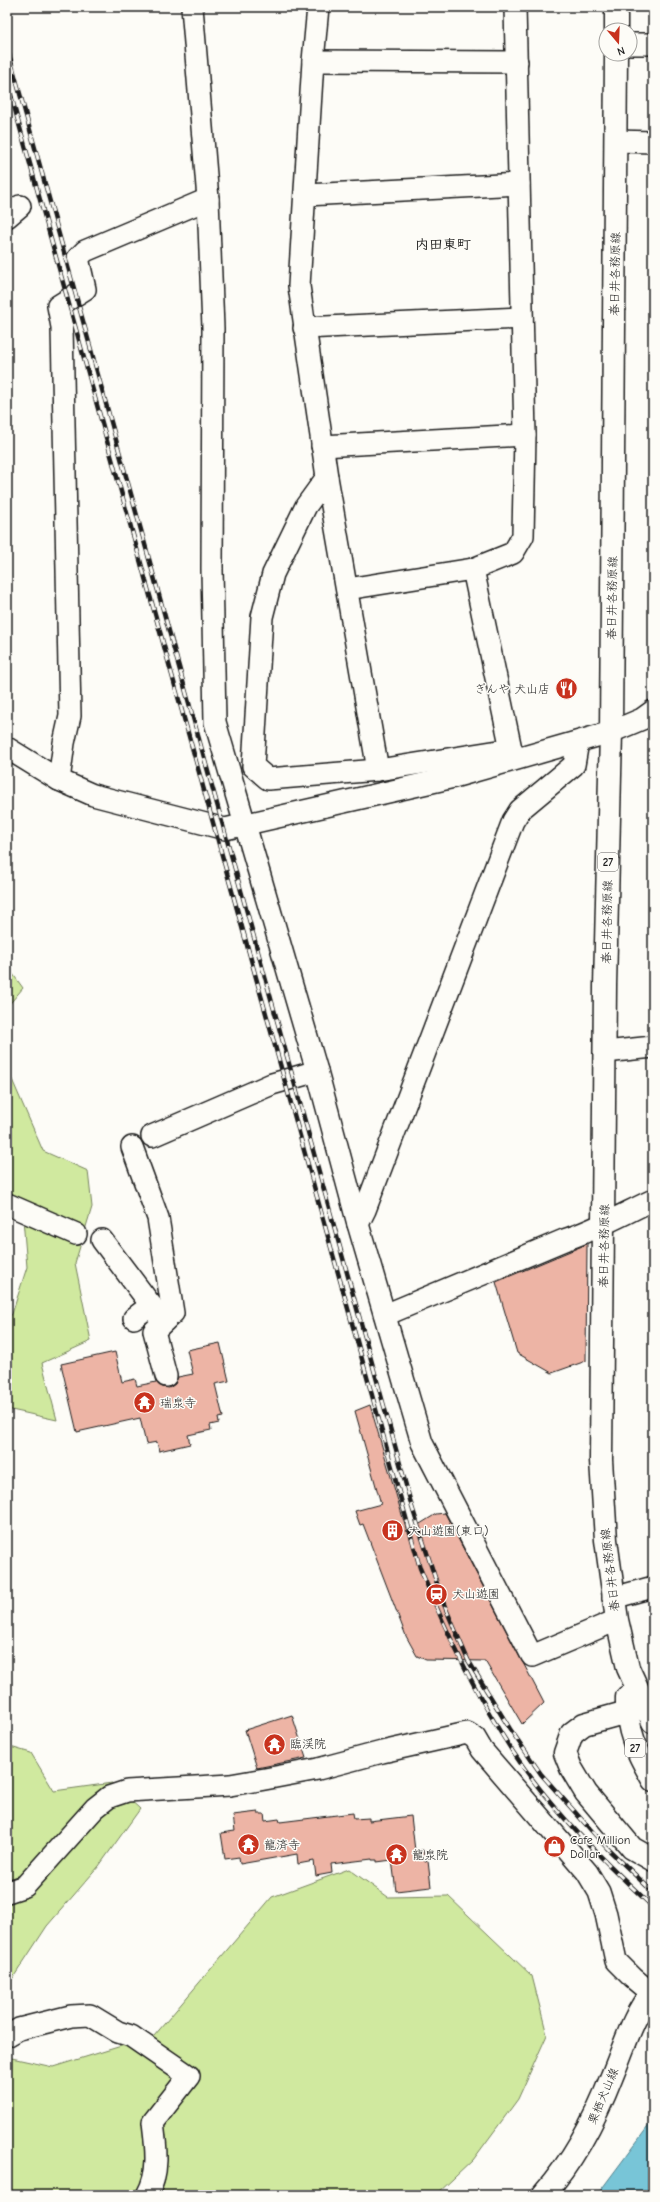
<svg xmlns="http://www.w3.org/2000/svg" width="660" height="2202" font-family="'Comic Neue','Klee One',sans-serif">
<rect width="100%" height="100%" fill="#fdfcf7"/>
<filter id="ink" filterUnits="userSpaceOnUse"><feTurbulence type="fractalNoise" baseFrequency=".025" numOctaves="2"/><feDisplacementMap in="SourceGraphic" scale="8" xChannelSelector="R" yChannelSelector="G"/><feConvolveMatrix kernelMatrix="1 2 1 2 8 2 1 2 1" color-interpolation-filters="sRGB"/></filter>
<g filter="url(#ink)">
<g fill="#d0e99f" stroke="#76825e">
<path d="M7 966 23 988 7 1007Z"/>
<path d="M7 1068 43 1151 88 1171 92 1207 75 1263 91 1341 42 1363 57 1420 7 1409V1320L12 1314 27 1267 22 1207 7 1196Z"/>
<path d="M7 1746 31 1753 54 1791 112 1783 140 1809 99 1866 47 1926 7 1987Z"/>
<path d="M349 1869 388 1897 448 1896 532 1976 547 2035 518 2099 473 2160 436 2195H7V2057L53 2067 154 2036 272 1897Z"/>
</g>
<path fill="#78c5d7" stroke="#53818c" d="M653 2120V2195H597Z"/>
<g fill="#edb4a5" stroke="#1c1c1c">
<path d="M587 1244 586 1361 552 1373 517 1353 496 1282Z"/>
<path d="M220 1343 229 1381 215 1384 223 1417 218 1418 219 1423 210 1425 211 1430 188 1435 190 1444 159 1451 157 1442 146 1444 140 1418 77 1432 61 1364 115 1352 122 1382 135 1379 137 1386 156 1382 163 1387 169 1388 175 1384 178 1377 193 1374 187 1350Z"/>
<path d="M370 1405 407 1532 436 1514 445 1513 544 1703 522 1724 485 1661 426 1660 417 1656 406 1636 363 1524 360 1525 355 1511 381 1504 355 1411Z"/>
<path d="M292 1715 306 1758 257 1768 245 1730Z"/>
<path d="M258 1812V1814H264L265 1821 279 1819 280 1822 353 1813 354 1819 369 1818V1821L411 1816 415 1851 423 1850 425 1862 428 1861 431 1887 396 1891 392 1860 377 1862V1860H372V1859L331 1864 332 1873 316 1876 314 1861 298 1864 297 1854 240 1864 239 1857 225 1859 221 1833 235 1831 233 1815Z"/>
</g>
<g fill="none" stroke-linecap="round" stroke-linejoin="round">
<defs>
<g id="minor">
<path d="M192 7 208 199 213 328 212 569 215 722 317 1071 358 1224 422 1443 532 1656 617 1620"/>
<path d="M318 7 313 61 299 286 327 477 378 770"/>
<path d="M630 44H653"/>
<path d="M313 61 517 62"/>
<path d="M616 141 653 142"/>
<path d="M306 195 519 184"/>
<path d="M7 217 20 206"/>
<path d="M304 328 522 318"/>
<path d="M322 446 525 435"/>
<path d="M327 477 306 506 273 574 262 617 253 766 268 779 378 770 511 749 513 753"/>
<path d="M347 589 473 569"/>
<path d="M7 748 59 780 93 795 225 829 454 777 611 732 642 719 653 711"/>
<path d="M511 749 473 569 513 553 523 536 525 435 515 7"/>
<path d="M59 780 64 743 70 716 62 327 58 306 85 289 78 258 85 251 208 199"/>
<path d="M605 1052 653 1047"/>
<path d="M152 1136 272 1084 317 1071"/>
<path d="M132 1147 158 1218 173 1313 154 1331 166 1376"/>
<path d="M7 1204 76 1234"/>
<path d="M358 1224 365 1210 513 821 520 810 574 765 578 742"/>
<path d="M102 1240 151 1305 154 1311 164 1321"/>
<path d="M385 1315 564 1240C595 1230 623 1214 653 1200"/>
<path d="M134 1318 151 1305"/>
<path d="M613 1598 653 1587"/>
<path d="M7 1892 25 1886 95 1808 109 1797 127 1791 230 1785 265 1779 318 1769 382 1752 467 1733 475 1738 482 1750 587 1872 599 1892 606 1914 616 1961 633 1978 651 1993"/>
<path d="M7 2036 19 2029 71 2016 90 2015 118 2032 131 2036 189 2076 153 2122C156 2146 160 2173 147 2195"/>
</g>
<g id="major">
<path d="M616 30V7"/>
<path d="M616 54 611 732 605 986 601 1460 606 1540 617 1620 628 1668 653 1722"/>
<path d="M627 1697C626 1730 637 1752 653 1780"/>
<path d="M645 1707 584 1724 572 1733 565 1753 571 1768 586 1793 632 1848 653 1860"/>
<path d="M543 2195C574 2160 595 2120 612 2076 624 2048 633 2014 653 1991"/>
</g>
</defs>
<use href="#minor" stroke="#1c1c1c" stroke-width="24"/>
<use href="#major" stroke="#1c1c1c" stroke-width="25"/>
<use href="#minor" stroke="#fdfcf7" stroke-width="21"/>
<use href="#major" stroke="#fdfcf7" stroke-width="22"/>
<defs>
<g id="rail">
<path d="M7 47 412 1507 443 1602 468 1660 510 1729 541 1774 607 1848 653 1892"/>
<path d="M7 81 420 1568C446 1632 475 1694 513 1752 551 1810 603 1860 653 1907"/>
</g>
</defs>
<use href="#rail" stroke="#1c1c1c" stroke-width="4.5"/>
<use href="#rail" stroke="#fdfcf7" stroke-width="3" stroke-dasharray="9" stroke-linecap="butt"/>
</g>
</g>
<defs>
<symbol id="restaurant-disc" viewBox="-11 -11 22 22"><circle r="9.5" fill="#c8321e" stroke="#fdfcf7"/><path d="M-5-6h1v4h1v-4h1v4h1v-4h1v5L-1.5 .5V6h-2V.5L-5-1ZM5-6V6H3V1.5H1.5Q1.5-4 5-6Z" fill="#fff"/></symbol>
<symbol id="temple-disc" viewBox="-11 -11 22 22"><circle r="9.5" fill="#c8321e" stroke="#fdfcf7"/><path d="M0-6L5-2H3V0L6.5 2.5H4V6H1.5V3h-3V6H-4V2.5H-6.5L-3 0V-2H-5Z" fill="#fff"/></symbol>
<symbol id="building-disc" viewBox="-11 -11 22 22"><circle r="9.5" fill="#c8321e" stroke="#fdfcf7"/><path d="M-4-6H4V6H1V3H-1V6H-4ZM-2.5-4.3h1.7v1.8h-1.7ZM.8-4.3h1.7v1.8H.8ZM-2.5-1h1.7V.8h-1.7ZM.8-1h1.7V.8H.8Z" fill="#fff"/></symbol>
<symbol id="station-disc" viewBox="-11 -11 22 22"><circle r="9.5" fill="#c8321e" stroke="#fdfcf7"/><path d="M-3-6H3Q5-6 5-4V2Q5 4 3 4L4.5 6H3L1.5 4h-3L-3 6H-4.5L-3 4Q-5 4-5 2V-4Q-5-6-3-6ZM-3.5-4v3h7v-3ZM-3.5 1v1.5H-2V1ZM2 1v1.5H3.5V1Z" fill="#fff"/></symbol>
<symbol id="shop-disc" viewBox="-11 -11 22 22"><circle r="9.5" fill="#c8321e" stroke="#fdfcf7"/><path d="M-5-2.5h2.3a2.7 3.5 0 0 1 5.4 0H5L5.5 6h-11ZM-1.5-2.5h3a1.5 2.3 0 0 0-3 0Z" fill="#fff"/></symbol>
</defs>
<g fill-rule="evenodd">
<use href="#restaurant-disc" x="554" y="676" width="25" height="25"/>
<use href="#temple-disc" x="132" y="1390" width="25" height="25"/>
<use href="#building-disc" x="380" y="1518" width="25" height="25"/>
<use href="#station-disc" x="424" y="1582" width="25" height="25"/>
<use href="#temple-disc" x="262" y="1732" width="25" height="25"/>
<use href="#temple-disc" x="236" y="1832" width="25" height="25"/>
<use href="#shop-disc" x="542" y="1834" width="25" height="25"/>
<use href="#temple-disc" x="384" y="1842" width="25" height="25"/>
</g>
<g text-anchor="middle" stroke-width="3" stroke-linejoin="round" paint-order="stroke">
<g fill="#fdfcf7" stroke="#605f5e" stroke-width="1">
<rect x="598" y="853" width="20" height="18" rx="3"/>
<rect x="625" y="1739" width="20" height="18" rx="3"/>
</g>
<g font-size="11" font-weight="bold" fill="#1c1c1c">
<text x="608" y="866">27</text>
<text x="635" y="1752">27</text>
</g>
<g font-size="12" fill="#1c1c1c" stroke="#fdfcf7">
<text transform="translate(615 274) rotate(-89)" y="4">春日井各務原線</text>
<text transform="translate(612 598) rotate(-89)" y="4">春日井各務原線</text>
<text transform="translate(607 922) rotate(-89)" y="4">春日井各務原線</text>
<text transform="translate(604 1246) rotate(-89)" y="4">春日井各務原線</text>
<text transform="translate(610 1570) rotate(-97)" y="4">春日井各務原線</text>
<text transform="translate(603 2096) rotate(-67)" y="4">栗栖犬山線</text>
</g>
<g font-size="12" fill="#1c1c1c" stroke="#fdfcf7" text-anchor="start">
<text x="550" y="693" text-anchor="end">ぎんや 犬山店</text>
<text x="160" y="1407">瑞泉寺</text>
<text x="408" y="1535">犬山遊園(東口)</text>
<text x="452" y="1598">犬山遊園</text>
<text x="290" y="1748">臨渓院</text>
<text x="570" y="1844">Cafe Million<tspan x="570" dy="14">Dollar</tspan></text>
<text x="264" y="1849">龍済寺</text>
<text x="412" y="1859">龍泉院</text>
</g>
<g font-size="14" font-weight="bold" fill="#1c1c1c" stroke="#fdfcf7">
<text x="443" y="249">内田東町</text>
</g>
</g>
<rect width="660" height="2202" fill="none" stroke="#fdfcf7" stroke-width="24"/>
<rect x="12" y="12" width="636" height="2178" fill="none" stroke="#1c1c1c" stroke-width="1.5" filter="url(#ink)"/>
<g transform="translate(618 42) rotate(161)"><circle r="19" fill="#fdfcf7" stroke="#a3a29f"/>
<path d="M0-3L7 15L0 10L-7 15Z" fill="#c8321e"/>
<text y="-6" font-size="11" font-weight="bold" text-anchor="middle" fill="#1c1c1c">N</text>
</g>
</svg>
